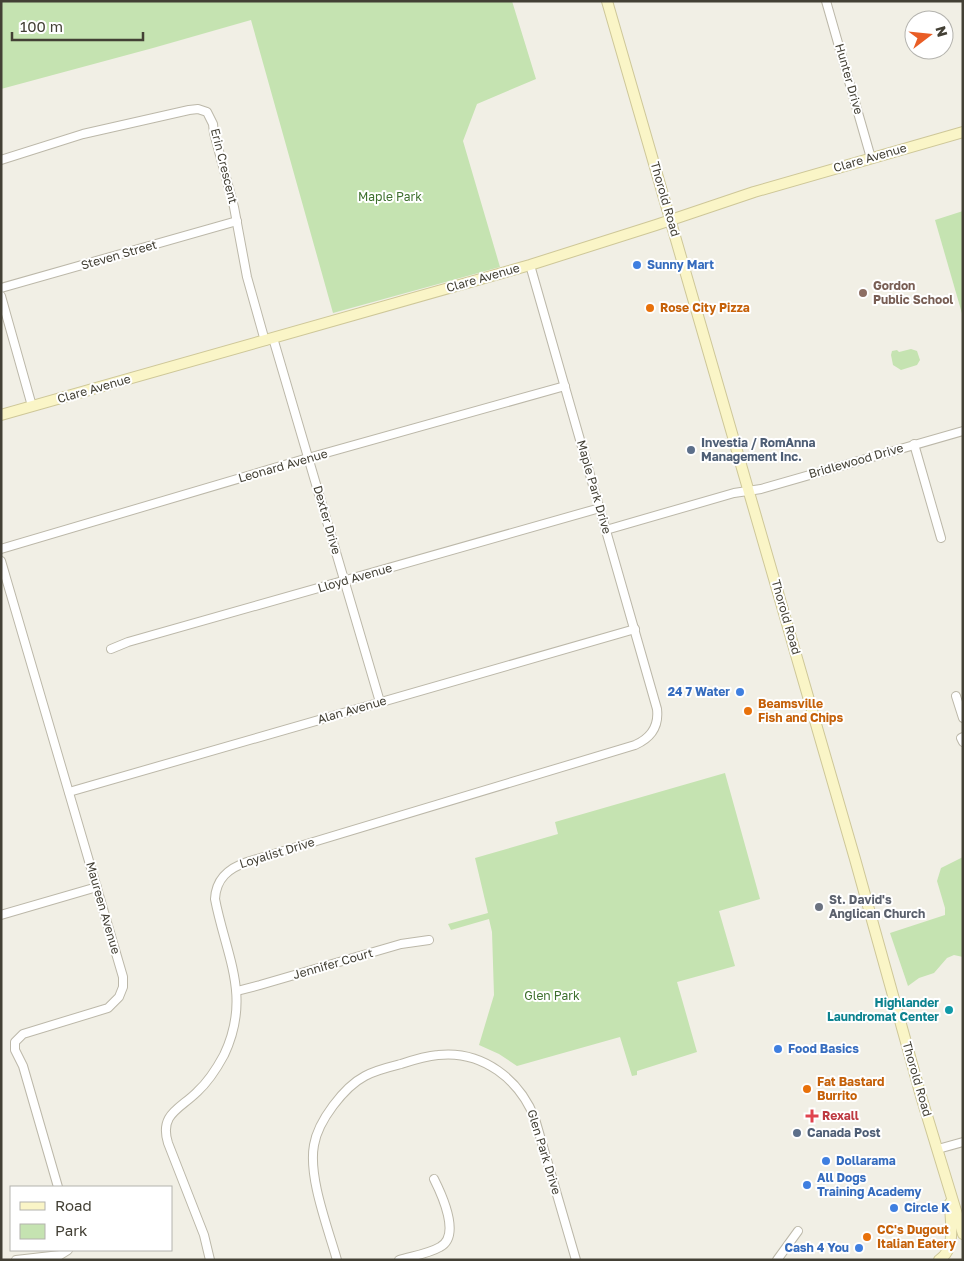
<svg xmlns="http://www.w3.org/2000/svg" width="964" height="1261" font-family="'Golos Text',sans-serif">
<rect width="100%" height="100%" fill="#f1efe5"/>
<g fill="#c5e3b1">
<path d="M1 1H512L536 79 477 104 463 141 500 267 333 313 251 20 153 48 1 89Z"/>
<path d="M963 211V317L935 220Z"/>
<path d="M911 349 917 351 920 360 917 365 901 370 893 365 891 355 892 351 897 350 899 352Z"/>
<path d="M725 773 760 899 719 911 735 966 677 982 697 1052 637 1071V1075L632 1076 620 1037 517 1066 499 1054 479 1045 494 995 492 932 489 919 451 930 448 924 488 913 475 858 558 834 555 822Z"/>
<path d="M963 857V957L954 955 947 958 934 973 919 978 908 986 890 933 945 915V908L937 881 941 868Z"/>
</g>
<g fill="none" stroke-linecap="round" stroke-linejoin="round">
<defs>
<g id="street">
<path d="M826 1 871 158"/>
<path d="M1 160 83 134 189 110 198 109 207 112 213 124 214 133 234 207 247 277 265 341"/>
<path d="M1 288 237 221"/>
<path d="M1 296 32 406"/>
<path d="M273 338 380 702"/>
<path d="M914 444 941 538"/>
<path d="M606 530 734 493 761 489 963 431"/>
<path d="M1 549 308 458 565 386"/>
<path d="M1 561 123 977V987L119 997 108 1008 23 1034 15 1042V1050L23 1066 58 1187"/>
<path d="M111 649 128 642 600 508"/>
<path d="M956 696 963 718"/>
<path d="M963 737 961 738 963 742"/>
<path d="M69 792 635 629"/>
<path d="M1 915 97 887"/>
<path d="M237 991 260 985 401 944 429 940"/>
<path d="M938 1149 963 1142"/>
<path d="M16 1260 60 1255 68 1250"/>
<path d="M210 1260 204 1235 168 1143C159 1114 180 1109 197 1092 208 1082 217 1068 224 1055 252 996 226 956 215 899 216 878 229 868 247 862L635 745C651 738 659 726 657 709L530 265"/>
<path d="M337 1260C328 1228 308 1177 314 1145 318 1121 344 1087 365 1076 376 1070 389 1067 401 1064 413 1060 425 1056 438 1055 483 1050 520 1080 535 1119L576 1260"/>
<path d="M399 1260C412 1256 428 1254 440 1247 461 1236 442 1195 434 1179"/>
<path d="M777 1260 798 1231"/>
</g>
<g id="secondary">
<path d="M607 1 855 859 921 1096 963 1234"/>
<path d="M1 415 530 265 656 225 754 192 963 132"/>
<path d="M939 1260C957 1249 950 1221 950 1203"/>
</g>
</defs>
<use href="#street" stroke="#bcb8a9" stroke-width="10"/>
<use href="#secondary" stroke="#cec798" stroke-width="12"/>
<use href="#street" stroke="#fff" stroke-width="8"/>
<use href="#secondary" stroke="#faf5c7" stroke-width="10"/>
</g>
<g fill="#3f7fe0" stroke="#fff" stroke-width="2">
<circle cx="637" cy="265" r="5"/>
<circle cx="740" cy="692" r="5"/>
<circle cx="778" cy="1049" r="5"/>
<circle cx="826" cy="1161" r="5"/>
<circle cx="807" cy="1185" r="5"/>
<circle cx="894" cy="1208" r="5"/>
<circle cx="859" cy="1248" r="5"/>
</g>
<circle fill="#8d6e63" stroke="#fff" stroke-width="2" cx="863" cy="293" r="5"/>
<g fill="#e8710a" stroke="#fff" stroke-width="2">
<circle cx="650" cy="308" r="5"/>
<circle cx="748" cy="711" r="5"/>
<circle cx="807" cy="1089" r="5"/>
<circle cx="867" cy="1237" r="5"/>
</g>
<g fill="#5c6f8a" stroke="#fff" stroke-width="2">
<circle cx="691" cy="450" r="5"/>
<circle cx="797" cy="1133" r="5"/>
</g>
<circle fill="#6b7280" stroke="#fff" stroke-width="2" cx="819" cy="907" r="5"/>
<circle fill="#0f9aa8" stroke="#fff" stroke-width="2" cx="949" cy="1010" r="5"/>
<path fill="#e0444e" stroke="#fff" stroke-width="2" d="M809.5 1108.5h5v5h5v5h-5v5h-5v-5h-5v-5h5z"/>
<g text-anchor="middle" stroke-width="4" stroke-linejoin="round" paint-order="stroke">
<g font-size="12" fill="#434035" stroke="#fff">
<text transform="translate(849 79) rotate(74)" y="4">Hunter Drive</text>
<text transform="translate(870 158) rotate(-16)" y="4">Clare Avenue</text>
<text transform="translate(224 166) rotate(76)" y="4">Erin Crescent</text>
<text transform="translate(665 199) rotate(74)" y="4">Thorold Road</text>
<text transform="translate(119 255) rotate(-16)" y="4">Steven Street</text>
<text transform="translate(483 278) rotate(-16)" y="4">Clare Avenue</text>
<text transform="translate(94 389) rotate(-16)" y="4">Clare Avenue</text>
<text transform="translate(856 461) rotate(-16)" y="4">Bridlewood Drive</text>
<text transform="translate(283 466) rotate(-16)" y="4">Leonard Avenue</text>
<text transform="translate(594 487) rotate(74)" y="4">Maple Park Drive</text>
<text transform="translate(327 520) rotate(74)" y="4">Dexter Drive</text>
<text transform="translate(355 578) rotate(-16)" y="4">Lloyd Avenue</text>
<text transform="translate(786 617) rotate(74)" y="4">Thorold Road</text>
<text transform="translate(352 710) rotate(-16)" y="4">Alan Avenue</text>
<text transform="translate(277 853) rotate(-17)" y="4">Loyalist Drive</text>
<text transform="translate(103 908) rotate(74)" y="4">Maureen Avenue</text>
<text transform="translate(333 964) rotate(-16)" y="4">Jennifer Court</text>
<text transform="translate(917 1079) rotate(74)" y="4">Thorold Road</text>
<text transform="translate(544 1152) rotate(73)" y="4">Glen Park Drive</text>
</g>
<g font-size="12" fill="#3e702e" stroke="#fff">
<text x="390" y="201">Maple Park</text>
<text x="552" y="1000">Glen Park</text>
</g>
<g font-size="12" font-weight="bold" fill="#366cbe" stroke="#fff" text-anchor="start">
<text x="647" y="269">Sunny Mart</text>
<text x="730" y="696" text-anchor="end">24 7 Water</text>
<text x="788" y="1053">Food Basics</text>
<text x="836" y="1165">Dollarama</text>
<text x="817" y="1182">All Dogs<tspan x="817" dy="14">Training Academy</tspan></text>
<text x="904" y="1212">Circle K</text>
<text x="849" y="1252" text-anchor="end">Cash 4 You</text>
</g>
<g font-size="12" font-weight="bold" fill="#785e54" stroke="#fff" text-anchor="start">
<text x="873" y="290">Gordon<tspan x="873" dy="14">Public School</tspan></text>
</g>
<g font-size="12" font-weight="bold" fill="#c56008" stroke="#fff" text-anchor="start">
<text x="660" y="312">Rose City Pizza</text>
<text x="758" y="708">Beamsville<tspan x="758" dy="14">Fish and Chips</tspan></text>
<text x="817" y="1086">Fat Bastard<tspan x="817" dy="14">Burrito</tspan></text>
<text x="877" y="1234">CC's Dugout<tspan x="877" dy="14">Italian Eatery</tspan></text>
</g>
<g font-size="12" font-weight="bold" fill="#4e5e75" stroke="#fff" text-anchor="start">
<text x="701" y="447">Investia / RomAnna<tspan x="701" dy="14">Management Inc.</tspan></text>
<text x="807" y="1137">Canada Post</text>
</g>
<g font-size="12" font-weight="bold" fill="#5b616d" stroke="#fff" text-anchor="start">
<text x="829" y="904">St. David's<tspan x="829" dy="14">Anglican Church</tspan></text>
</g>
<g font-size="12" font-weight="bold" fill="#0d838f" stroke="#fff" text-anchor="end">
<text x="939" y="1007">Highlander<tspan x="939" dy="14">Laundromat Center</tspan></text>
</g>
<g font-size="12" font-weight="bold" fill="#be3a42" stroke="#fff" text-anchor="start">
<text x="822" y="1120">Rexall</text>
</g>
</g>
<rect width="964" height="1261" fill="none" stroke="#434035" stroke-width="5"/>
<rect x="10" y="1186" width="162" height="65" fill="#ffffff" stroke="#b4b3ae"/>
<rect x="20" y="1202" width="25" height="8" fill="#faf5c7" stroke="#b4b3ae"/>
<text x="55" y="1211" font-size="15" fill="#434035">Road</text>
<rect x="20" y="1224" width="25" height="15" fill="#c5e3b1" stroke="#b4b3ae"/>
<text x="55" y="1236" font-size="15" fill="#434035">Park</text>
<g transform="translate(929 35) rotate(74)"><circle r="24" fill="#ffffff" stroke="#b4b3ae"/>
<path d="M0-4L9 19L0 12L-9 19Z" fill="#e95d25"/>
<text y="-8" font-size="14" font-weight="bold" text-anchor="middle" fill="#434035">N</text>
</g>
<path d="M12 32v8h131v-8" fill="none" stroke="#434035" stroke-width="2.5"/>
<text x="20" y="32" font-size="15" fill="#434035" stroke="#ffffff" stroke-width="4" paint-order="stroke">100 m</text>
</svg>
